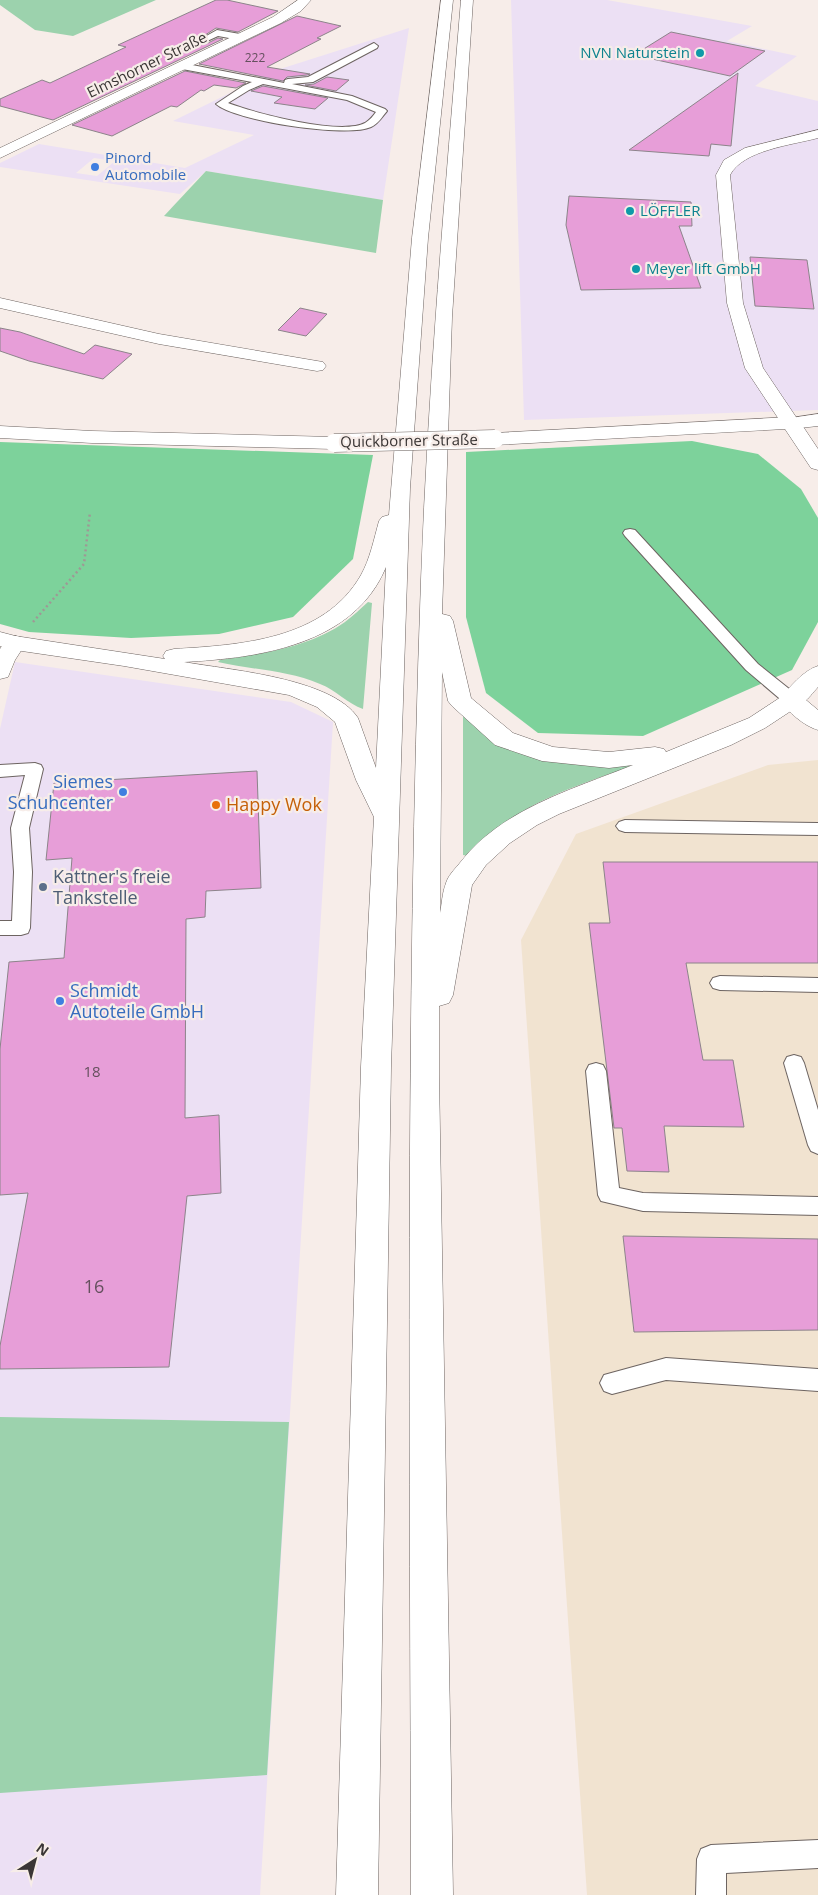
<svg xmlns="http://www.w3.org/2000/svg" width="818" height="1895" font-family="'Open Sans',sans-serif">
<rect width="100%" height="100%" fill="#f7ede9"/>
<g fill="#ece0f4" fill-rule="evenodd">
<path d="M511 0H607L752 26 727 41 797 56 755 86 818 101V410L524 420Z"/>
<path d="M409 28 383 200 206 171 180 194 0 167V163L39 144 185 168 254 135 173 121 277 70ZM94 158 115 161 97 176 76 173Z"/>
<path d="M15 662 291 702 333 722 260 1895H0V729Z"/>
</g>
<path fill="#f1e3d0" d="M818 760V1895H587L521 940 576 834 768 765Z"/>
<g fill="#9cd2ad">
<path d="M0 0H156L73 36 35 30 0 5Z"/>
<path d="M206 171 383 200 376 253 164 216Z"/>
<path d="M368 602 372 603 363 709C348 704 336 690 320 684 287 670 253 670 218 662L220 660C261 654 310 647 345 622 353 616 360 609 368 602Z"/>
<path d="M463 716 484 734 498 742 648 761C602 777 553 791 512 818 497 828 483 843 468 856L463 855Z"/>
<path d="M0 1417 289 1422 267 1775 0 1793Z"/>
</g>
<g fill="#7dd29b">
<path d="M692 441 758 454 801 489 818 518V622L792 670 643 736 538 733 486 693 466 617V452Z"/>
<path d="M0 442 373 455 353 559 293 617 219 634 131 638 29 632 0 624Z"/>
</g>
<g fill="#e79ed8" stroke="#8c848a">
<path d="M216 0H227L278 11 238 32 216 28 199 39 206 44 218 38 223 39 53 120 0 106V99L42 80 50 83 126 47 118 45Z"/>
<path d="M297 16 341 26 317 38 321 39 267 67 310 74 307 75 287 77 283 81 199 64Z"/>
<path d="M671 32 765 51 730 76 634 55Z"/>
<path d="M185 71 246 83 236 88 214 85 204 91 201 90 177 107 171 106 112 136 72 125Z"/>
<path d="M738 73 731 146 711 144 709 156 629 150Z"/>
<path d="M327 77 349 80 336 91 305 85 314 84Z"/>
<path d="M263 86 328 98 315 109 274 103 282 97 251 91Z"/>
<path d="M569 196 691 202 692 226H679L701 288 581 290 566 225Z"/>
<path d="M750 257 807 260 814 309 755 306Z"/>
<path d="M300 308 327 314 306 336 278 330Z"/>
<path d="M0 328 20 332 84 354 95 345 132 354 103 379 29 361 0 351Z"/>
<path d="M257 771 261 888 206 891 205 917 186 919 185 1118 219 1115 221 1193 187 1196 169 1367 0 1369V1346L28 1193 0 1195V1049L9 962 64 958 72 858 46 860 54 783Z"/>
<path d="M603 862H818V963H686L703 1060H733L744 1127 664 1126 669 1172 627 1171 622 1128H614L589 923H610Z"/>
<path d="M623 1236 818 1239V1330L634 1332Z"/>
</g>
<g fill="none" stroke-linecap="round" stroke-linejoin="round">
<defs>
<g id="lane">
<path d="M217 30 240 34 244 37 240 40 218 36 205 42 201 39Z"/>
<path d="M374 43 378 46 377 48 313 82 292 84 352 96 385 109 387 111C382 117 378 124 371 127 347 138 235 121 216 104L243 86 252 82 182 69 178 66 182 63 284 83 285 80 288 79 308 77ZM263 84 347 100 376 112C373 116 370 120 365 123 340 136 255 113 228 103L249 90Z"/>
<path d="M630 529 635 530 758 664 798 696 800 700 798 704H786L746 670 625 536 623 533 625 530Z"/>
<path d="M35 763 41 765 43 769 29 828 32 872 30 928 28 933 21 935H0V921H12L14 872 11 828 25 775 0 777V765Z"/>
<path d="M625 820 818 823V835L625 832 619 830 616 826 619 822Z"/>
<path d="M720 976 818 978V992L720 990 713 988 710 983 713 978Z"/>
<path d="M794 1055 801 1057 804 1063 818 1110V1154L811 1151 808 1145 784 1063 787 1057Z"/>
<path d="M596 1063 603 1065 606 1071 619 1188 643 1193 818 1197V1215L643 1211 601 1201 598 1195 586 1071 589 1065Z"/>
<path d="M666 1358 818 1369V1391L666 1380 612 1394 604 1391 600 1383 604 1375Z"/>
<path d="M818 1840V1868L726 1873V1895H696L697 1859 701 1849 711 1845Z"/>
</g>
<g id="street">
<path d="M818 130V138C792 145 743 150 730 175L743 303 763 368 800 423 798 427 791 429 784 427 745 368 727 303 716 175 724 160 745 148Z"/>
<path d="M0 298 159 334 317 361 323 362 326 366 323 370 317 371 159 344 0 308Z"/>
<path d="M15 636 23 638 26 643 15 660 8 677 0 679V649L7 638Z"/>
<path d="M792 693 800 695 818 710V730C804 726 788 712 780 700L784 695Z"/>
</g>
<g id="secondary">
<path d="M298 0H311L301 11 281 23 0 158V148L273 17Z"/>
<path d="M818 414V426L791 429 784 427 782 423 784 419Z"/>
</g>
<g id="primary">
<path d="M791 417 798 419 818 449V470L811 468 785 429 495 445 488 443 485 439 488 435 495 433Z"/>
<path d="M0 426 92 431 334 437 341 439 344 443 341 447 334 449 92 443 0 438Z"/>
<path d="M0 632 23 638 26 643 23 648 15 650 0 646Z"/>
<path d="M818 666V687C807 699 802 710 784 705L780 700C788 688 804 670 818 666Z"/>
</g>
<g id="highway">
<path d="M441 0H453L428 238 410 488 391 1067 378 1895H336L361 1067 374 817 356 780 335 722 317 707 289 695 124 666 15 650 7 648 4 643 7 638 15 636 165 659 163 656 166 651 174 649C240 645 324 640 361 575 370 559 374 539 379 521L382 517 389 515 412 238ZM386 567 376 768 358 718C332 678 229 670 184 662 259 658 354 645 386 567Z"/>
<path d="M461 0H473L452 317 442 614 450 616 453 621 471 698 513 733 553 747 609 752 655 747 664 749 666 752 749 718 784 695 792 693 800 695 804 700 800 705 765 728 731 745 559 814 537 825 510 843 486 865 472 885 453 995 449 1003 439 1006V1075L453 1895H411C410 1457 405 1018 421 580 428 386 445 193 461 0ZM442 672 448 701 452 706 495 745 542 761 609 768 633 765C571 790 501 809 459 864 454 870 448 876 446 883 442 893 442 904 440 913Z"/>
</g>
</defs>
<use href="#lane" stroke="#6d6461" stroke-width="2"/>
<use href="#street" stroke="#6d6461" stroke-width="1"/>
<use href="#secondary" stroke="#6d6461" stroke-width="1"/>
<use href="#primary" stroke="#6d6461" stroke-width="1"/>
<use href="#highway" stroke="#6d6461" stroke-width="1"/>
<path stroke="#9f9895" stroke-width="2.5" stroke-dasharray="2 3" stroke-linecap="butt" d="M33 622 84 564 90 512"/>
<use href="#lane" fill="#fff" fill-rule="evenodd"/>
<use href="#street" fill="#fff" fill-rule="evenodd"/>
<use href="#secondary" fill="#fff" fill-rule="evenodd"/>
<use href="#primary" fill="#fff" fill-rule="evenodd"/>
<use href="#highway" fill="#fff" fill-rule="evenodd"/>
<defs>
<path id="primary-bridge" d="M334 443 495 439"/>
</defs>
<use href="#primary-bridge" stroke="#6d6461" stroke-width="19" stroke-linecap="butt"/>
<use href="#primary-bridge" stroke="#fff" stroke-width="18"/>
</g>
<g fill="#0f9aa8" stroke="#f7ede9" stroke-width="2">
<circle cx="700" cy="53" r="5"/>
<circle cx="630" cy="211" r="5"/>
<circle cx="636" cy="269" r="5"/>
</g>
<g fill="#3f7fe0" stroke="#f7ede9" stroke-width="2">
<circle cx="95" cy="167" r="5"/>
<circle cx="123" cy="792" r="5"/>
<circle cx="60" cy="1001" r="5"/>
</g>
<circle fill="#e8710a" stroke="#f7ede9" stroke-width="2" cx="216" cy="805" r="5"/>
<circle fill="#5c6f8a" stroke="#f7ede9" stroke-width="2" cx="43" cy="887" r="5"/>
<g text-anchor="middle" stroke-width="4.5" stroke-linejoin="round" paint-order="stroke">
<g font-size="12" fill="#65505e">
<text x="255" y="62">222</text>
</g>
<g font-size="15" fill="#0d838f" stroke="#f7ede9" text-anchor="start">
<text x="690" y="58" text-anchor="end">NVN Naturstein</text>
<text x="640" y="216">LÖFFLER</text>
<text x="646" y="274">Meyer lift GmbH</text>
</g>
<g font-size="15" fill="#3a3635" stroke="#f7ede9">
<text transform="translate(147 65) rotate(-26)" y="5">Elmshorner Straße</text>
<text transform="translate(409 441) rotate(-1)" y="5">Quickborner Straße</text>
</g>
<g font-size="15" fill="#366cbe" stroke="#f7ede9" text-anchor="start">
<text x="105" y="163">Pinord<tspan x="105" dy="17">Automobile</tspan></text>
</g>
<g font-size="15" fill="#65505e">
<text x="92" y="1077">18</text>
</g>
<g font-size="18" fill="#366cbe" stroke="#f7ede9" text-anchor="end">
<text x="113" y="788">Siemes<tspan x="113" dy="21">Schuhcenter</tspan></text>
<text x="70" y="997" text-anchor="start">Schmidt<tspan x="70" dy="21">Autoteile GmbH</tspan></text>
</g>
<g font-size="18" fill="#c56008" stroke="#f7ede9" text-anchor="start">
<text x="226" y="811">Happy Wok</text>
</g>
<g font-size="18" fill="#4e5e75" stroke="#f7ede9" text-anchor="start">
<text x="53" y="883">Kattner's freie<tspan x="53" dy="21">Tankstelle</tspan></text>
</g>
<g font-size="18" fill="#65505e">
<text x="94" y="1293">16</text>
</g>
</g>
<g transform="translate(35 1860) rotate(36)" stroke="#f7ede9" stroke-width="4" paint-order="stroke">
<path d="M0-4L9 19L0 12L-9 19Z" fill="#3a3635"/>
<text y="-8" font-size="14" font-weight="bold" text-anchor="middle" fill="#3a3635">N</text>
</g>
</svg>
